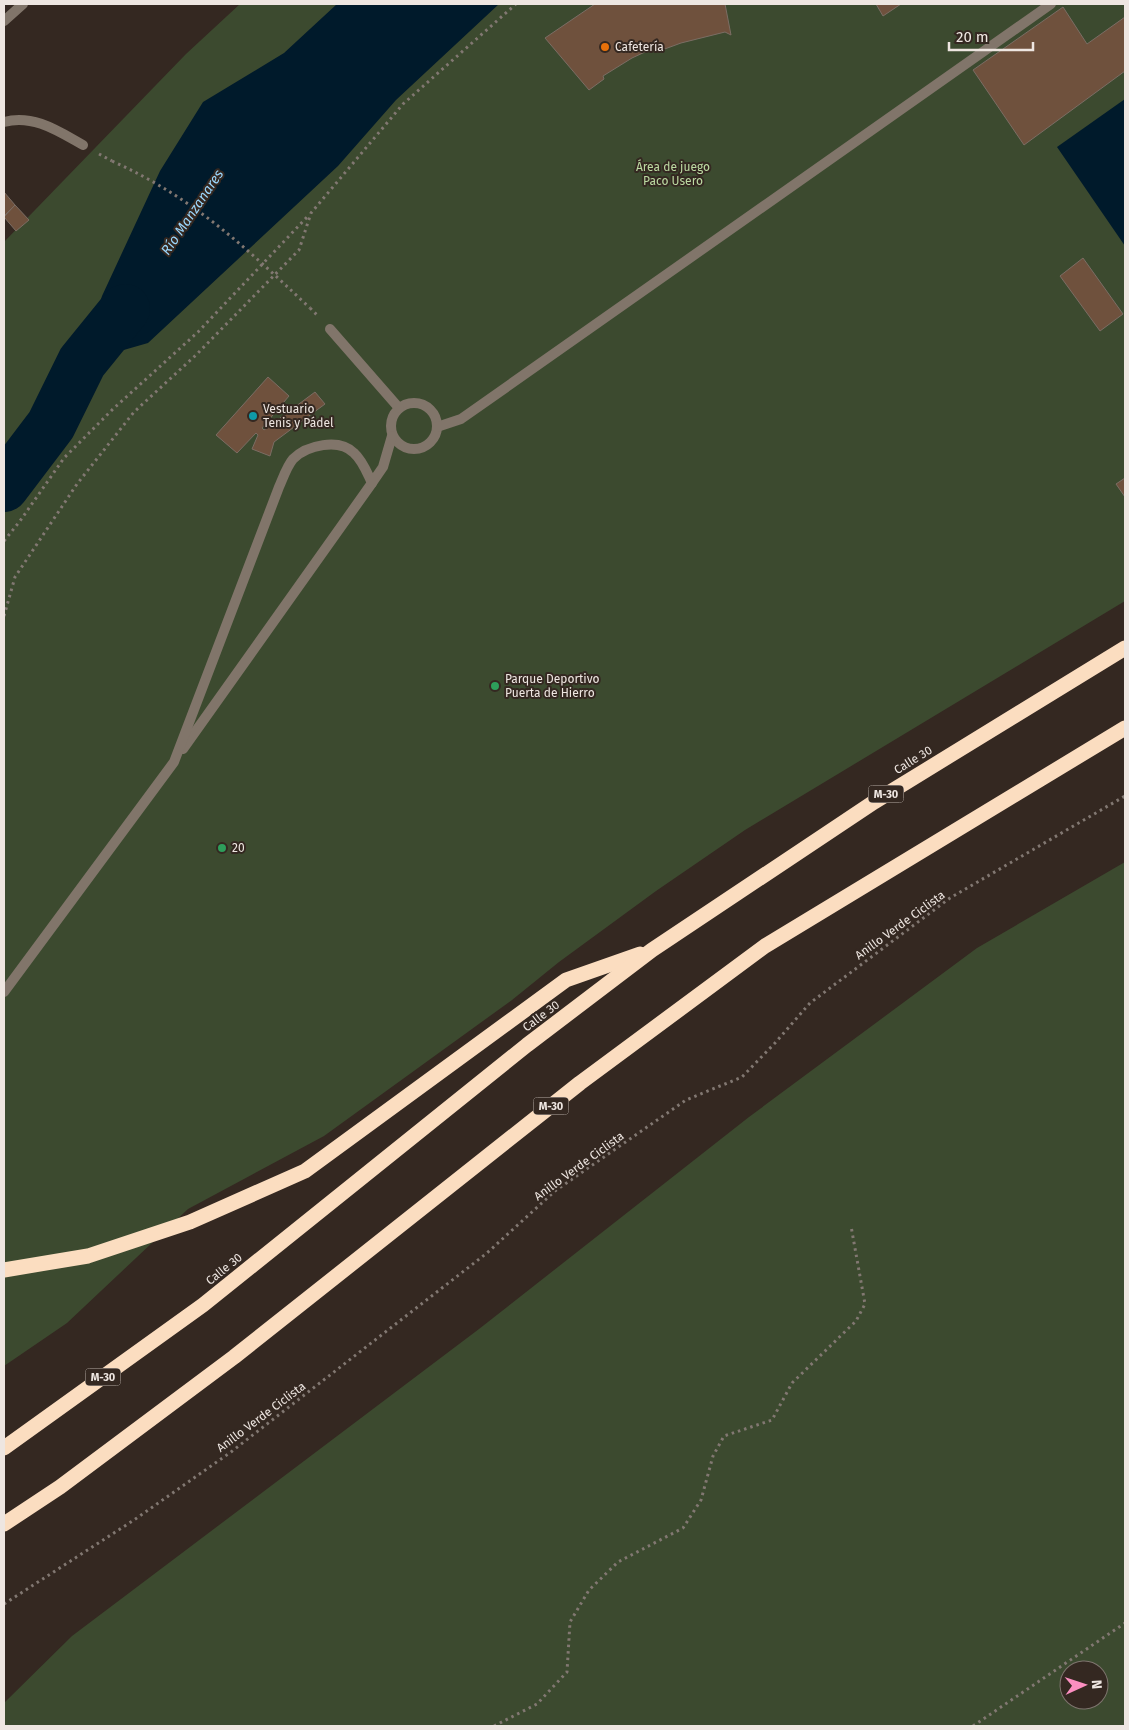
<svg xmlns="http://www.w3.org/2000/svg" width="1129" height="1730" font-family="'Fira Sans',sans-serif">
<rect width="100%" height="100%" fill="#342821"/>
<g fill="#3c4a2f" fill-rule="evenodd">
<path d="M240 4H1125V601L745 830 656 891 559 962 512 1000 324 1136 188 1209 67 1323 4 1366V242L186 54Z"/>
<path d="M1125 862V1726H4V1703L72 1636 479 1329 749 1117 977 948ZM1069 1670H1099V1700H1069Z"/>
</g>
<g fill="#001a2b">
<path d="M337 4H499L396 100 338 166 148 343 82 362 102 296 160 171 203 102 284 53Z"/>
<path d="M1125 99V246L1057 147Z"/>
</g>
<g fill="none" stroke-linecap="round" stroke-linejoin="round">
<path stroke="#001a2b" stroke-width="50" d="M4 487 51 425 82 362 125 309"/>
</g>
<g fill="#6f513d" stroke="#7b6d64">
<path d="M595 4H725L731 35 725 32 681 43 662 50 660 45 632 58 603 76 604 79 589 90 545 38Z"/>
<path d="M876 4H901L883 16Z"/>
<path d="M1063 7 1087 44 1125 17V71L1024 145 973 70Z"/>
<path d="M4 192 15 205 4 216Z"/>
<path d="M15 205 29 220 16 231 4 217Z"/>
<path d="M1083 258 1123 314 1100 331 1060 276Z"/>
<path d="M268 377 289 396 262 428 264 430 315 392 325 404 274 442 270 456 252 449 258 435 256 433 237 453 216 435Z"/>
<path d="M1125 478V497L1116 484Z"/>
</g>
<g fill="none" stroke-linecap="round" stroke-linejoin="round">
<g stroke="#827872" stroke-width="3" stroke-dasharray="2.5 4" stroke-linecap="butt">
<path d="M99 154 112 161"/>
<path d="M310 308 318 316"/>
<path d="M4 541 20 521 64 458 113 409 198 332 309 215"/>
<path d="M4 616 15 577 77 484 134 412 196 355 299 250 311 213 403 104 516 4"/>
<path d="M4 1604 134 1520 231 1452 487 1253 555 1191 686 1100 742 1077 775 1043 810 1003 950 898 1125 796"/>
<path d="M494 1726 537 1704 567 1672 570 1622 589 1590 618 1562 683 1528 701 1500 713 1456 724 1436 772 1420 792 1383 856 1321 865 1304 851 1226"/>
<path d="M973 1726 1125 1623"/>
</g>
<g stroke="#81756a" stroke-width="10">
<path d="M4 122C33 114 58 131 83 145"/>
<circle cx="414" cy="426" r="23"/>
<path d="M437 427 461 419 1051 4"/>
<path d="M183 749 372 483"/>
<path d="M4 992 174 762 279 487C283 478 287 466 293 459 307 445 339 438 354 453 363 461 367 473 372 483L383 467 392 436"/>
</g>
<path stroke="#81756a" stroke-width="10" d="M330 329 399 408"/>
<path stroke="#81756a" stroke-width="10" d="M4 21 23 4"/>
<g stroke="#fbddc0" stroke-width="15">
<path d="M4 1270 88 1256 190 1222 305 1171 566 980 640 954"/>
<path d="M4 1448 203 1305 527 1045 652 950 874 802 1125 648"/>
<path d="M4 1524 60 1487 234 1357 580 1083 765 946 1125 728"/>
</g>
<path stroke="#827872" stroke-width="3" stroke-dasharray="2.5 4" stroke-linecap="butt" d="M112 161C194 198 245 247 310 308"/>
</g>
<circle fill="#e8710a" stroke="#342821" stroke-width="2" cx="605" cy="47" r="5"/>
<circle fill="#0f9aa8" stroke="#342821" stroke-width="2" cx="253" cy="416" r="5"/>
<g fill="#2e9e5b" stroke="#342821" stroke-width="2">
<circle cx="495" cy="686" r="5"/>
<circle cx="222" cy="848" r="5"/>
</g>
<g text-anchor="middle" stroke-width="4" stroke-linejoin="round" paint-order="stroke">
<g fill="#342821" stroke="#b6ada7" stroke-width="1">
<rect x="868.5" y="785.5" width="35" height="17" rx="4"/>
<rect x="533.5" y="1097.5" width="35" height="17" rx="4"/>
<rect x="85.5" y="1368.5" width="35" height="17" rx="4"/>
</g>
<g font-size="11" font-weight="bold" fill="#eee6e1">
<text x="886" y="798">M-30</text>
<text x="551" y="1110">M-30</text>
<text x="103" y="1381">M-30</text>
</g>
<g font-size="12" fill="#eee6e1" stroke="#342821" text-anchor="start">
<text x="615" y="51">Cafetería</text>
<text x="263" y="413">Vestuario<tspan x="263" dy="14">Tenis y Pádel</tspan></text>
<text x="505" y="683">Parque Deportivo<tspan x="505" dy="14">Puerta de Hierro</tspan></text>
<text x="232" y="852">20</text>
</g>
<g font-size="12" fill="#bcdaa2" stroke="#342821">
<text x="673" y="171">Área de juego<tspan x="673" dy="14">Paco Usero</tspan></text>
</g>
<g font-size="12" fill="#eee6e1" stroke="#342821">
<text transform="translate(913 760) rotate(-32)" y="4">Calle 30</text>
<text transform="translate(900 925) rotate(-36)" y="4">Anillo Verde Ciclista</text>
<text transform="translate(541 1016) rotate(-37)" y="4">Calle 30</text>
<text transform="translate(579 1166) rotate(-36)" y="4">Anillo Verde Ciclista</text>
<text transform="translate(224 1269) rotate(-39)" y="4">Calle 30</text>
<text transform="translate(261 1417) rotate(-37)" y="4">Anillo Verde Ciclista</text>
</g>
<g font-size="14" font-style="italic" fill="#9bd7fd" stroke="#342821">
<text transform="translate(192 212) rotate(-56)" y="5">Río Manzanares</text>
</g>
</g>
<rect width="1129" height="1730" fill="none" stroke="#eee6e1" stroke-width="10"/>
<g transform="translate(1084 1685) rotate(87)"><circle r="24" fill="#342821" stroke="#7e746e"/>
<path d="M0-4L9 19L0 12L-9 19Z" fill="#fc8fc1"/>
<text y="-8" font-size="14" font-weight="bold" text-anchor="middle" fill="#eee6e1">N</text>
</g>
<path d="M949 42v8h84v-8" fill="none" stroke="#eee6e1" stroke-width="2.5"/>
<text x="956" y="42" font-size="15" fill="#eee6e1" stroke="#342821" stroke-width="4" paint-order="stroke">20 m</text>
</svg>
